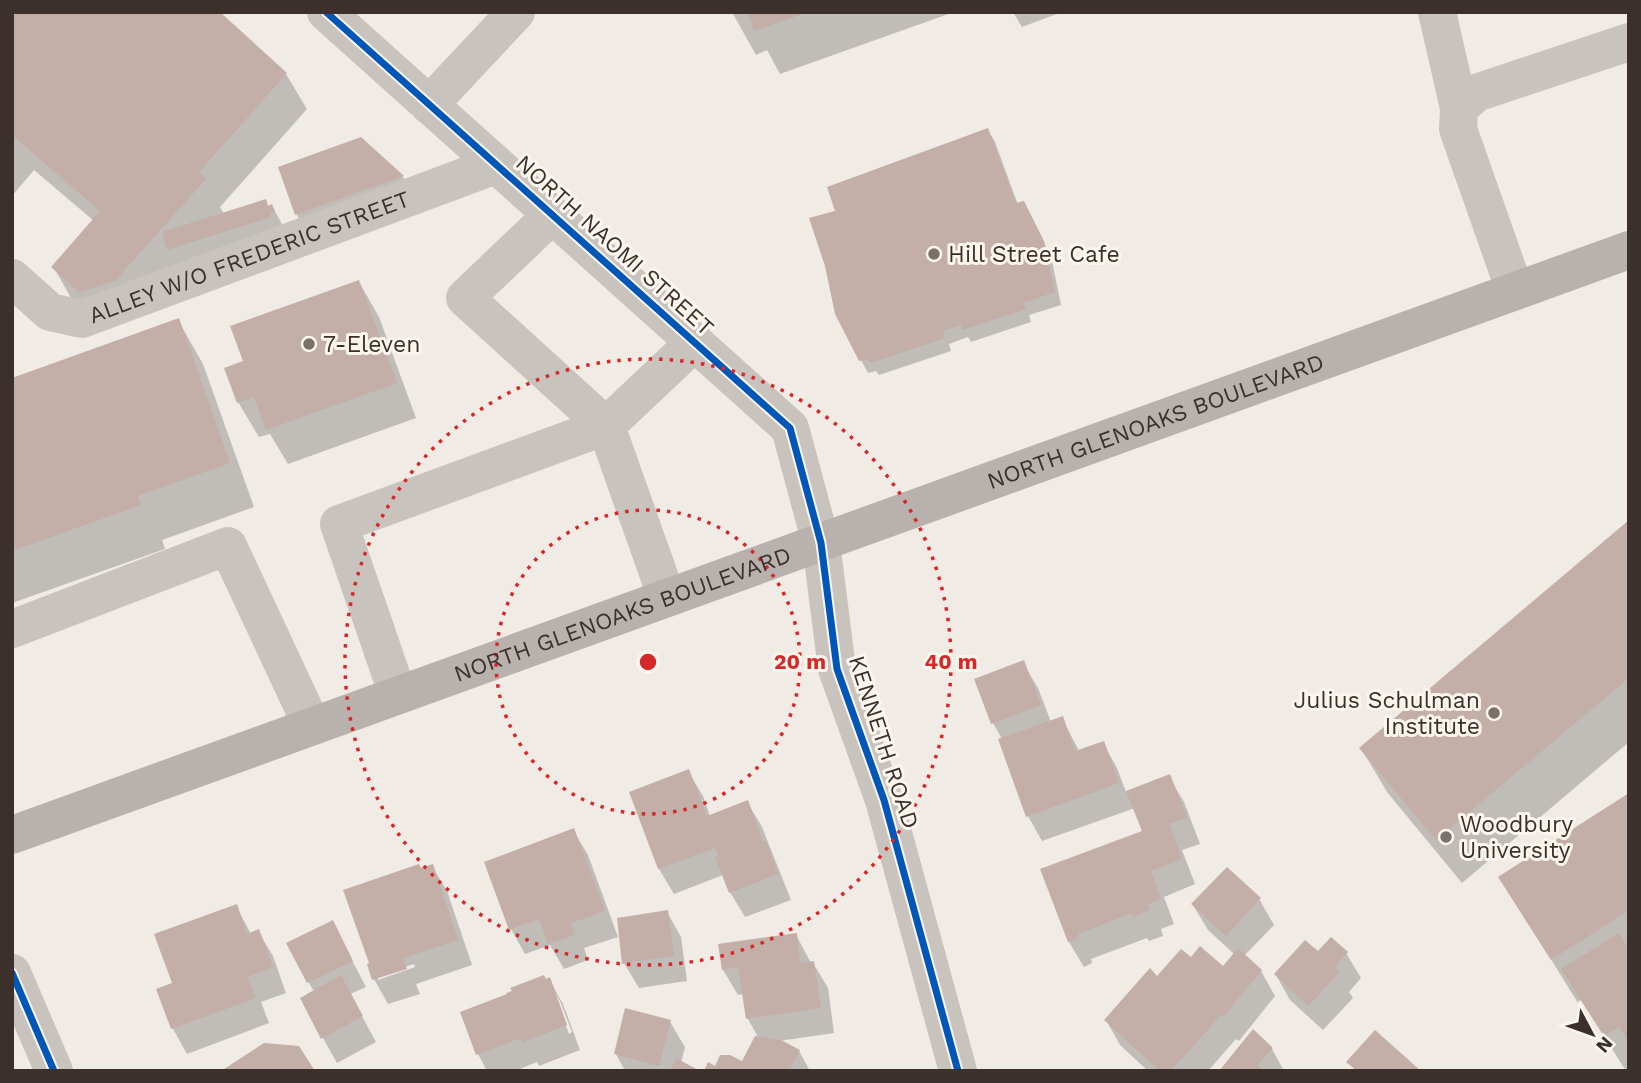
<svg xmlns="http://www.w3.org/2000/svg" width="1641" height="1083" font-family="'Work Sans',sans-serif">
<rect width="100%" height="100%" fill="#f0ebe5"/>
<g fill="#0003" fill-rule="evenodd">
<path d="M12 12 286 74 307 109 220 207 224 214 265 201 269 207 272 206 292 242 74 303 54 268 94 221 34 170 12 196Z"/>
<path d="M732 12H954L780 74 767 50 756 55Z"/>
<path d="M1013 12H1062L1022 27Z"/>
<path d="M988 130 995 142 1018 205 1030 216 1051 256 1061 305 1029 315 1031 322 971 342 968 337 949 344 951 351 879 375 876 371 868 373 861 360 837 212Z"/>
<path d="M360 139 403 177 423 212 317 250 297 215 280 168Z"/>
<path d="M359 282 379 317 416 418 288 464 270 434 259 437 238 402 245 362Z"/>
<path d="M178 320 203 364 254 507 162 540 165 549 12 603V379Z"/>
<path d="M1629 523V742L1462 883 1387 792 1361 748Z"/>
<path d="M1023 663 1038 688 1051 722 1062 718 1079 751 1103 743 1117 768 1126 792 1169 777 1184 802 1200 844 1182 850 1195 884 1164 897 1174 924 1161 929 1163 936 1149 941 1147 938 1091 959 1092 963 1084 967 1069 942 1042 870 1144 832 1135 808 1042 841 1028 816 1002 739 993 723 977 680Z"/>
<path d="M688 771 703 796 710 816 747 802 762 827 791 900 745 917 730 892 723 875 674 894 659 869 631 793Z"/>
<path d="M1629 795V1069L1626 1071 1581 1000 1578 1003 1500 877Z"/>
<path d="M573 830 588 855 618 937 584 948 588 960 564 969 550 945 525 954 511 929Z"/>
<path d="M432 866 447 891 472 965 416 984 420 994 388 1004 374 979 421 870ZM414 964 415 967 378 980V976Z"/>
<path d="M1259 899 1274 925 1244 956 1261 971 1275 996 1239 1041 1236 1039 1208 1071H1148L1120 1045 1106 1020 1157 978 1191 959 1223 969 1235 955 1208 930 1193 905Z"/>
<path d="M236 906 251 934 258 931 273 956 286 993 261 1002 269 1023 187 1054 173 1029 158 990 174 984Z"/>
<path d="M667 912 681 937 687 981 639 988 624 963Z"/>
<path d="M332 922 366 987 350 994 376 1042 337 1063 323 1038 314 992 288 944Z"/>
<path d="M796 935 811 963H813L828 988 834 1033 779 1041 799 1051 810 1071H706L743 1063 759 1039 748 1019 744 994 738 995 723 970Z"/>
<path d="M1346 953 1361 978 1349 992 1353 998 1323 1030 1290 1000 1276 975 1319 954Z"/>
<path d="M549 979 563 1004 580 1050 539 1066 537 1062 515 1071H487L478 1054ZM554 994H556L560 1001 572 1032 569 1034Z"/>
<path d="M670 1022 685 1047 681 1063 696 1071H625L616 1054Z"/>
<path d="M1253 1032 1272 1049 1284 1071H1221Z"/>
</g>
<g fill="#c3afa7">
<path d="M12 12H220L287 73 199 172 206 179 115 281 79 292 51 267 100 211 12 135Z"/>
<path d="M747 12H805V13L754 31Z"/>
<path d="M988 128 1016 203 1024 201 1044 241 1055 292 1023 303 1026 309 963 330 961 325 943 331 945 338 871 363 867 359 859 361 835 314 825 266 809 218 835 211 827 187Z"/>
<path d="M361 137 404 176 295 215 278 167Z"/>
<path d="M266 199 268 206 272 204 275 212 270 213 271 217 167 250 162 232Z"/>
<path d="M359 280 397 383 266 430 254 397 237 403 224 368 243 361 230 326Z"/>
<path d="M179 318 230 463 138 496 141 505 12 551V378Z"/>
<path d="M1629 520V678L1436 840 1359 748Z"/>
<path d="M1024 660 1041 705 991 724 974 679Z"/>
<path d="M1063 716 1075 751 1104 741 1119 783 1026 817 998 739Z"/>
<path d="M689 769 707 816 748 800 763 842 766 841 778 874 729 893 715 857 718 856 715 848 658 869 629 792Z"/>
<path d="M1170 774 1187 818 1169 824 1182 859 1151 871 1161 899 1148 904 1150 910 1133 917 1132 913 1078 934 1079 938 1068 942 1040 869 1142 831 1126 791Z"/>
<path d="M1629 793V910L1551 960 1498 877Z"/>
<path d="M574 828 605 911 571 923 575 935 548 944 539 919 509 930 484 862Z"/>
<path d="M419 864 421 868 433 864 458 940 403 958 407 969 372 980 367 964 369 963 343 890Z"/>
<path d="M1227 867 1261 898 1226 936 1191 904Z"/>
<path d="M237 904 247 934 259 929 273 967 248 977 256 998 171 1029 156 989 172 983 154 934Z"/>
<path d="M668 910 674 956 622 964 617 918Z"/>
<path d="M333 920 353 961 307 983 286 943Z"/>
<path d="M797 933 800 963 814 961 821 1008 746 1019 738 967 722 970 718 944Z"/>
<path d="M1619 933 1629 949V1042L1619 1027 1604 1036 1561 969Z"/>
<path d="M1331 937 1348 952 1335 967 1340 972 1308 1006 1274 974 1305 940 1318 951Z"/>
<path d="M1200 946 1223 966 1238 948 1262 970 1223 1017 1221 1015 1171 1071H1160L1104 1020 1150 968 1157 976 1181 949 1191 957Z"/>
<path d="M341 975 363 1016 321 1039 300 998Z"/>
<path d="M544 975 546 979 550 977 567 1025 523 1042 521 1038 476 1055 460 1012 507 994 506 993 512 991 510 988Z"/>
<path d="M625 1008 671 1020 659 1066 614 1054Z"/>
<path d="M1253 1029 1273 1048 1257 1065 1264 1071H1219Z"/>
<path d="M1375 1030 1421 1071H1357L1346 1062Z"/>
<path d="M755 1036 781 1040 800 1050 789 1071H704L708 1062 715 1066 720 1055H730L742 1061Z"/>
<path d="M264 1043 299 1046 315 1071H221Z"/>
<path d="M676 1058 700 1071H670Z"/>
</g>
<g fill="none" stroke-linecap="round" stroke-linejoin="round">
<g stroke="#c9c3be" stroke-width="38">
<path d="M326 12 790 428 821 543 837 669 884 800 958 1071"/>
<path d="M1437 12 1459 108"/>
<path d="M429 105 516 12"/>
<path d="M552 215 465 298 606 426 695 342"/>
<path id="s1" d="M12 278 50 312 82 319 496 165"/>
<path d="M1515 291 1458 129 1459 108 1476 93 1629 42"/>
<path d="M12 629 228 546 312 726"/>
<path d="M398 695 339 524 606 426 667 598"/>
<path d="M12 973 54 1071"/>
</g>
<path stroke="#b8b1ad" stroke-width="38" id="s2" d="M12 835 1629 250"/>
<defs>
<g id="cycleway">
<path d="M326 12 790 428 821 543 837 669 884 800 958 1071"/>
<path d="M12 973 54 1071"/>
</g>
</defs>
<use href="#cycleway" stroke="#fbf5ee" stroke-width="11"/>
<use href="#cycleway" stroke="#0057b8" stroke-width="7"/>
</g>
<g fill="none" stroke="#d62828" stroke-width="3.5" stroke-dasharray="3.5 7">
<circle cx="648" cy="662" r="152"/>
<circle cx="648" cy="662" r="303"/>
</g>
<g fill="#7a716c" stroke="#fbf5ee" stroke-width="2.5">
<circle cx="934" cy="254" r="7"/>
<circle cx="309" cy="344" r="7"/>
<circle cx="1494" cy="713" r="7"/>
<circle cx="1446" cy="837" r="7"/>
</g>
<g text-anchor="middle" stroke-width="6" stroke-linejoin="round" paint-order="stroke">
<g font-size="23" fill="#3b302b" stroke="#fbf5ee">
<text transform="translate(615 245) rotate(42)" y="8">NORTH NAOMI STREET</text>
<text dy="8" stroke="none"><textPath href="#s1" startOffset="262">ALLEY W/O FREDERIC STREET</textPath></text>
<text dy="8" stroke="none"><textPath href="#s2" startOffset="1216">NORTH GLENOAKS BOULEVARD</textPath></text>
<text dy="8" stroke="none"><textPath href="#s2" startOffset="649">NORTH GLENOAKS BOULEVARD</textPath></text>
<text transform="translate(884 742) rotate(72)" y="8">KENNETH ROAD</text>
</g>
<g font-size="23" fill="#3b302b" stroke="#fbf5ee" text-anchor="start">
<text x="948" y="262">Hill Street Cafe</text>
<text x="323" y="352">7-Eleven</text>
<text x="1480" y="708" text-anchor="end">Julius Schulman<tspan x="1480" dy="26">Institute</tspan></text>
<text x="1460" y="832">Woodbury<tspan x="1460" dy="26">University</tspan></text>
</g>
</g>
<circle cx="648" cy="662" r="10" fill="#d62828" stroke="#fbf5ee" stroke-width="3.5"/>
<g font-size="21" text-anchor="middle" font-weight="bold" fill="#d62828" stroke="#fbf5ee" stroke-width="6" stroke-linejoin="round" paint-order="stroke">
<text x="800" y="669">20 m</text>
<text x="951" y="669">40 m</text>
</g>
<rect width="1641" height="1083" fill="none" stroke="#3b302b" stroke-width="28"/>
<g transform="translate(1592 1034) rotate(131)" stroke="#fbf5ee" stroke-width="5" paint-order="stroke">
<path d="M0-5L12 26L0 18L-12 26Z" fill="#3b302b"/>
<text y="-10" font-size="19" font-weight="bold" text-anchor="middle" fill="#3b302b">N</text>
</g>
</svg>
